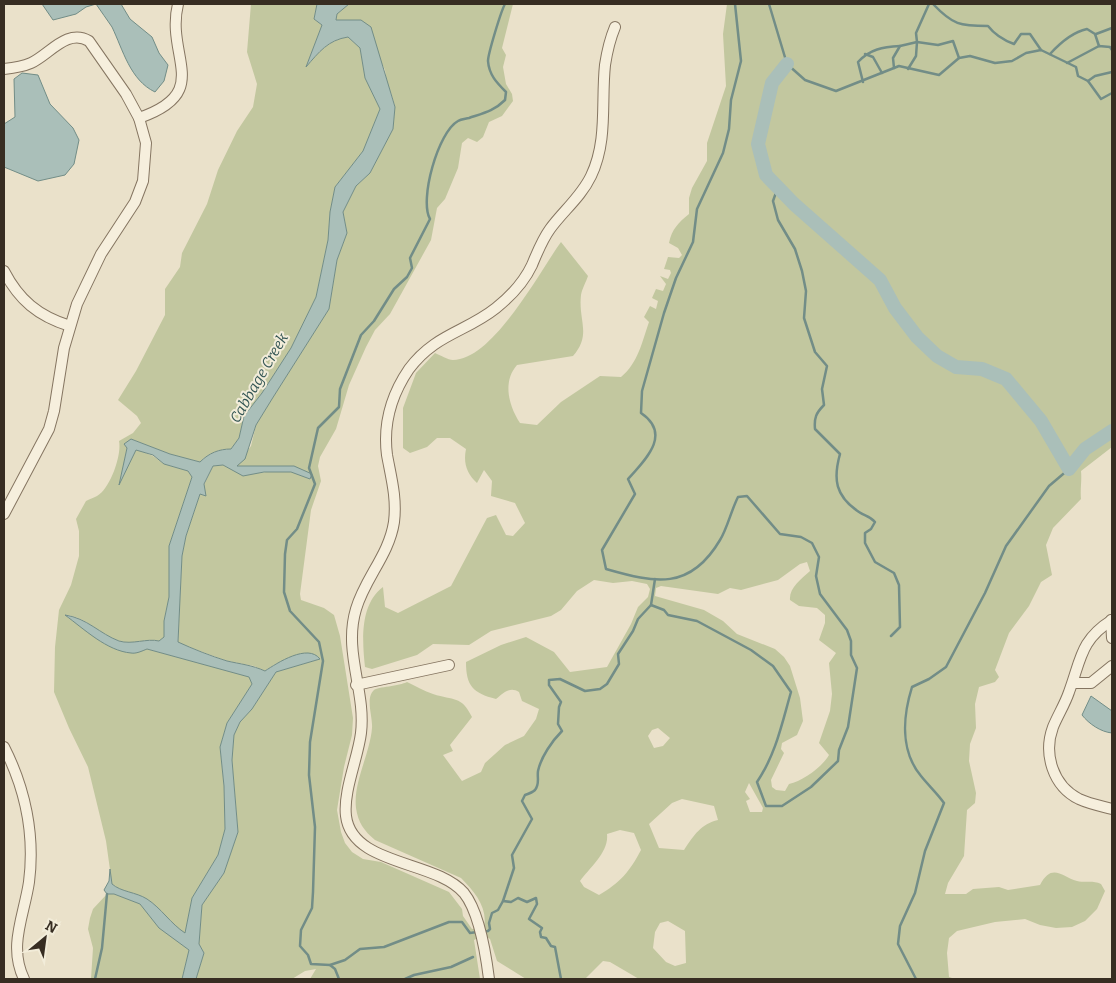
<svg xmlns="http://www.w3.org/2000/svg" width="1116" height="983" font-family="Bitter,serif">
<rect width="100%" height="100%" fill="#eae1ca"/>
<g fill="#c2c79f" fill-rule="evenodd">
<path d="M251 4H317L314 19 322 25 307 65C320 51 329 40 348 37L360 48 365 78 380 109 363 151 335 187 330 212 328 240 316 297 291 348 262 393 244 416 239 438 231 449C219 449 208 453 200 462L170 454 131 439 127 448 120 482 136 449 153 456 164 464 188 471 192 477 169 546V597L164 621 165 637 159 641C147 638 133 645 120 641 100 635 88 618 67 615L138 652 147 649 250 677 252 684 227 723 220 747 224 786 225 829 218 855 192 898 185 934C173 925 157 905 147 899 136 893 121 892 112 884L106 841 88 767 69 728 54 692 55 647 59 610 71 585 79 556V531L76 519 86 501C89 499 94 498 97 496 110 489 122 455 119 441L133 433 141 423 137 416 118 400 136 371 165 315V289L180 267 182 253 207 204 218 170 237 131 253 107 257 84 247 52Z"/>
<path d="M349 4H513L502 48 506 55 503 67 506 84 512 94 513 101 502 116 489 122 483 137 477 142 468 138 462 143 458 168 445 199 437 208 431 240 390 314 375 330 366 347 349 385 336 429 320 457 318 466 321 481 311 510 300 594 301 600 324 608 334 615 340 636 353 718 352 735 344 767 337 810 341 832 345 843 352 852 363 859 381 862 449 892 462 909 463 916 472 929 484 927C488 908 475 892 461 878L375 840C364 831 358 822 356 808 353 782 370 754 372 728 373 717 365 698 374 690 377 687 400 686 407 682 416 686 424 691 433 694 454 701 461 695 472 717L450 745 453 751 443 755 462 781 481 772 485 763 505 745 524 736 536 719 539 709 522 701 519 692C510 686 503 693 496 699 473 693 466 686 466 662L501 645 526 637 554 652 570 672 607 667 631 624 638 607 648 597 650 589 647 584 632 581 613 583 594 580 577 591 561 610 551 616 491 631 469 645 433 644 417 655 372 669 365 667C362 640 360 604 383 587L385 607 398 613 451 586 487 518 496 515 506 535 513 536 525 523 515 503 491 496 492 481 484 470 477 483C467 474 463 463 466 449L450 438H437L427 447 410 453 403 448V408L416 373 435 353C440 355 448 360 453 360 493 360 540 271 561 242L588 276C586 282 582 289 581 295 578 321 592 334 573 356L517 365C502 382 509 406 520 423L537 425 561 402 600 376 621 377C638 363 642 342 649 322L644 317 650 306 656 309 658 301 652 298 656 289 663 291 666 284 660 276 668 279 671 273 670 270 664 269 668 257 679 258 682 255 678 248 669 243C672 229 678 223 689 214V198L692 188 707 161V143L726 86 723 34 727 4H1112V447L1081 471C1082 481 1080 489 1081 499L1053 528 1046 545 1052 575 1041 582 1029 606 1009 633 995 670 999 677 995 682 979 687 975 704 976 728 970 744 969 761 976 793 975 803 967 810 964 856 948 883 945 894H966L973 889 999 887 1008 890 1040 885C1052 862 1062 877 1077 881 1086 883 1093 880 1101 884L1105 891 1097 909 1085 921 1072 927 1056 928 1040 925 1025 919 995 922 957 931 949 938 947 953 949 977 955 979H639L610 962 603 961 585 979H526L497 961 490 939 484 935 474 940 480 979H310L316 969 305 971 292 979H196L204 953 199 944 202 905 224 873 238 832 232 760 234 735 240 722 252 709 276 672 320 659 277 663 265 671 254 666 227 661 178 643 182 556 186 536 200 494 205 495 204 485 213 466 223 465C250 482 264 467 291 472 297 473 304 477 310 479L311 474 236 467 251 446 256 425 272 399 329 309 337 260 347 233 343 212 356 186 370 173 393 129 395 106 391 93 387 85 385 70 361 20H336L337 14ZM807 562 810 571C801 579 789 588 790 600L799 606 817 608 825 615V623L819 640 836 653 829 663 832 694 830 711 819 743 829 755C822 767 803 781 789 784L785 791 776 790 772 787 771 780 784 753 781 749 782 743 797 735 803 721 800 698 790 666 784 657 775 649 737 634 723 621 704 610 655 596 656 588 661 586 718 594 730 588 741 590 778 580 800 564ZM658 728 670 738 663 746 654 748 648 736 652 730ZM749 783 763 808 762 812H750L746 801 750 799 745 792ZM682 799 714 806 718 820C701 824 694 835 684 850L659 848 649 824 672 803ZM620 830 634 833 641 850C630 871 620 883 599 895L584 887 580 881C590 867 609 852 607 834ZM668 921 685 931 686 963 675 966 666 962 653 948 655 932 660 923Z"/>
<path d="M107 894H114L140 904 159 927 189 950 182 979H91L93 948 88 929 90 918 93 909Z"/>
</g>
<g fill="#aabfb9" stroke="#728d87">
<path d="M42 4H121L130 19 152 37 159 53 168 65 164 81 155 92C130 80 123 50 112 27 107 19 101 12 96 4L86 7 76 14 53 20Z"/>
<path d="M317 4H349L337 14 336 20H361L371 27 395 107 393 129 370 173 356 186 343 212 347 233 337 260 329 309 272 399 256 425 245 459 237 466H294L312 474 310 479 291 472H264L243 476 223 465 213 466 204 484 206 496 200 494 186 536 182 556 178 642C193 649 211 656 227 661 240 664 252 665 265 671 277 663 308 643 320 659L276 672 252 709 240 722 234 735 232 760 238 832 224 873 202 905 199 944 204 953 196 979H182L189 950 159 928 140 904 114 894H107L104 890 109 881 110 869 112 884C121 892 136 892 147 899 161 908 171 924 185 933L192 898 218 855 225 829 224 786 220 747 227 723 252 684 249 677 147 649C142 651 136 654 131 653 107 651 84 629 65 615 87 618 100 634 119 641 132 645 147 638 159 641L164 637V621L169 597V546L192 477 188 471 164 464 153 455 136 450 119 485 127 448 124 444 131 439 170 454 200 462C209 453 219 449 231 449L239 438 244 416 262 393 291 348 316 297 328 240 330 212 335 187 363 151 380 109 365 78 360 48 348 37C328 40 319 52 306 67L322 25 314 19Z"/>
<path d="M22 73 38 75 50 104 73 128 79 140 74 164 65 175 38 181 4 167V124L15 117 14 79Z"/>
<path d="M1091 696 1112 711V733C1101 732 1089 724 1082 715Z"/>
</g>
<g fill="none" stroke-linecap="round" stroke-linejoin="round">
<g stroke="#728d87" stroke-width="2.5">
<path d="M769 4 787 64 805 80 836 91 899 66 939 75 959 58 970 56 995 63 1012 61 1026 53 1041 50 1076 67 1078 76 1088 81 1101 99 1112 93"/>
<path d="M933 4C953 25 960 26 988 26 995 35 1003 40 1014 44L1021 34H1030L1041 50"/>
<path d="M1096 34 1112 28"/>
<path d="M865 54 873 57 882 73"/>
<path d="M1050 54C1060 43 1073 32 1087 29L1095 34 1099 46"/>
<path d="M1067 63 1099 46 1110 47 1112 50"/>
<path d="M894 68 893 58 900 46 917 42 938 45 953 41 959 58"/>
<path d="M908 69 916 56 917 42 916 33 929 4"/>
<path d="M1088 81 1095 76 1112 72"/>
<path d="M863 82 858 62C870 49 883 47 900 46"/>
<path d="M778 187 773 201 778 220 795 249 802 271 806 291 804 318 815 352 827 366 822 389 824 405C816 413 814 418 815 429L840 454C833 479 835 496 859 512 865 516 870 516 875 522L871 529 865 533V543L875 562 894 573 899 585 900 627 891 636"/>
<path d="M651 605 655 579"/>
<path d="M503 901 511 902 518 898 527 902 536 898 537 904 529 919 542 928 540 932 541 937 546 938 551 946 555 947 561 979"/>
<path d="M477 932 470 933 462 922H449L384 947 360 949 345 960 330 965 311 964 308 955 300 946 301 930 312 908 313 892 315 827 309 775 310 742 323 661 319 642 290 611 284 592 285 554 287 540 297 529 315 484 309 468 318 428 339 407 340 389 361 335 374 321 394 289 407 277 412 268 410 258 430 219C419 200 438 132 458 121 461 119 465 119 469 118 484 113 494 111 505 100L506 92C497 83 489 75 488 61 488 54 501 11 505 4"/>
<path d="M483 932 488 931 490 929 489 923 492 913 498 910 503 901 514 868 512 855 532 819 522 801 525 795C528 794 533 792 535 790 540 784 537 778 538 771 541 757 552 741 562 731L558 724 559 707 561 702 549 685V680L560 679 585 691 600 689 607 684 619 664 618 654 633 631 638 619 651 605 664 610 668 615 697 621 751 650 773 666 791 692C782 723 776 754 757 782L766 806H782L811 787 838 761 839 750 848 727 857 668 851 655V641L847 630 820 594 816 576 819 557 812 543 801 537 780 534 747 496 738 497C731 511 727 529 720 540 690 591 655 583 606 569L602 550 635 494 628 479C646 459 672 434 641 413L642 391 664 313 676 278 693 242 697 209 723 153 729 129 731 100 741 61 735 4"/>
<path d="M330 965 335 969 339 979"/>
<path d="M95 979 102 948 107 894"/>
<path d="M405 979 414 975 451 967 473 957"/>
<path d="M916 979 898 944 900 926 915 893 925 851 944 803C937 793 929 786 921 776 900 751 903 716 912 687L929 679 946 667 985 593 1006 546 1049 486 1069 469"/>
</g>
<path stroke="#aabfb9" stroke-width="14" d="M787 64 772 83 758 144 766 175 794 204 880 280 895 308 917 337 937 356 956 367 982 369 1006 379 1041 421 1069 469 1085 449 1112 431"/>
<defs>
<g id="minor">
<path d="M4 69C13 68 22 67 31 63 49 55 67 28 89 41L126 94 139 118 146 143 143 181 135 202 101 254 77 304 64 348 54 411 49 429 4 514"/>
<path d="M139 118C214 92 165 57 178 4"/>
<path d="M4 271C19 300 38 316 70 326"/>
<path d="M1111 620 1112 638"/>
<path d="M1112 620C1080 640 1081 660 1069 692 1065 704 1058 715 1053 727 1043 754 1053 786 1079 799 1090 804 1101 806 1112 809"/>
<path d="M1073 683H1091L1112 666"/>
<path d="M356 685 449 665"/>
<path d="M4 747C25 788 35 835 29 882 24 916 8 946 24 979"/>
<path d="M489 979C486 955 480 913 464 893 436 860 352 866 346 816 343 791 358 758 361 733 366 691 343 652 356 609 365 578 389 555 394 522 397 498 391 477 387 455 383 424 392 394 409 369 435 334 466 332 496 308 511 296 524 282 532 265 537 253 542 240 550 229 563 211 581 197 591 176 608 141 601 102 605 65 607 52 610 39 615 27"/>
</g>
</defs>
<use href="#minor" stroke="#857561" stroke-width="12"/>
<use href="#minor" stroke="#f6efdd" stroke-width="10"/>
</g>
<g text-anchor="middle" stroke-width="4" stroke-linejoin="round" paint-order="stroke">
<g font-size="15" font-style="italic" fill="#335554" stroke="#f2ecd9">
<text transform="translate(259 378) rotate(-60)" y="5">Cabbage Creek</text>
</g>
</g>
<rect width="1116" height="983" fill="none" stroke="#372d22" stroke-width="10"/>
<g transform="translate(45 938) rotate(29)" stroke="#f2ecd9" stroke-width="4" paint-order="stroke">
<path d="M0-4L9 19L0 12L-9 19Z" fill="#372d22"/>
<text y="-8" font-size="14" font-weight="bold" text-anchor="middle" fill="#372d22">N</text>
</g>
</svg>
